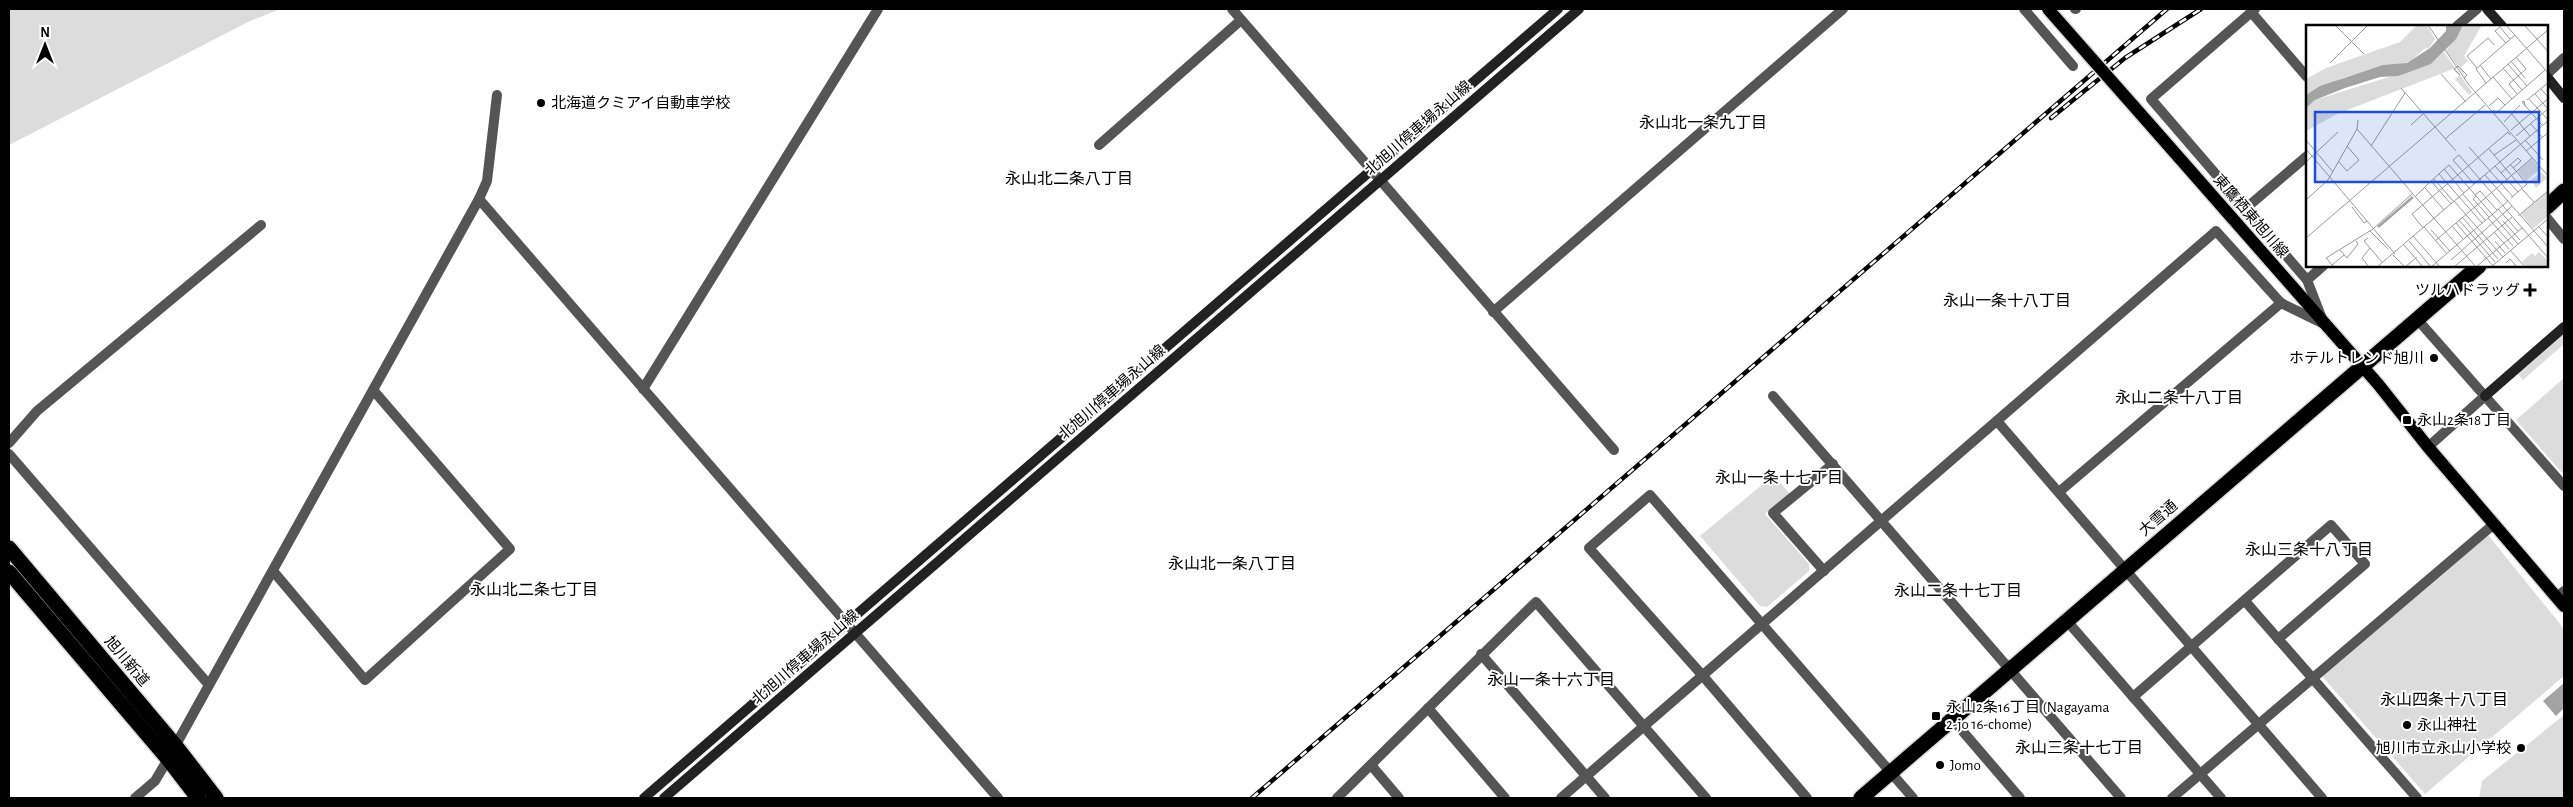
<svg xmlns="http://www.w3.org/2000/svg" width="2573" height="807" font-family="'Alegreya Sans','Noto Sans JP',sans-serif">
<rect width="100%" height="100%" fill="#fff"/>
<g fill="#dcdcdc">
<path d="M9 9H281L250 21 9 145Z"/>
<path d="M2564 330V344L2523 380 2516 372Z"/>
<path d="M2564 378V475L2516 420Z"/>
<path d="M1774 475 1790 494 1765 514 1809 564V571L1767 607 1760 606 1700 536Z"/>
<path d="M2488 535 2564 629V676L2425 794 2321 675Z"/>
<path d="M2564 715V798H2479L2482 781Z"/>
</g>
<path fill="#a3a3a3" d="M2564 683V708L2556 716 2543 701Z"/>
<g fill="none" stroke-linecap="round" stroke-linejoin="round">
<defs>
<path id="primary" d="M2153 128 2378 384 2428 447 2564 606"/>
<g id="highway">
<path d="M2547 207 2564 191"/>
<path d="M9 548 175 745 216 798"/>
<path d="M9 572 168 759 198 798"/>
<path d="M1861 798 2479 266"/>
</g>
</defs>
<use href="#primary" stroke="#dbdbdb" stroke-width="15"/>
<use href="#highway" stroke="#dbdbdb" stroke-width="18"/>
<g stroke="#555" stroke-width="10">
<path d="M1232 9 1614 450"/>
<path d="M2024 9 2073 66"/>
<path d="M2075 9H2076"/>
<path d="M2255 9 2151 99 2307 280 2321 316"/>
<path d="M2251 12 2307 77"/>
<path d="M2457 26 2477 9"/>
<path d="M2547 74 2564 58"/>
<path d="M1099 145 1241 20"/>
<path d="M479 199 998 798"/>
<path d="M2245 209 2307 156"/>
<path d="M2547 218 2564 239"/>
<path d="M2307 280 2323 266"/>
<path d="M1493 312 1843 9"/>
<path d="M2417 319 2564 486"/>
<path d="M643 389 878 9"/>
<path d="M1773 396 2121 798"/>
<path d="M1997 421 2322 798"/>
<path d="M9 443 37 411 261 225"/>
<path d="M2428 447 2485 396"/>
<path d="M9 454 209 685"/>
<path d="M2059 492 2281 303 2324 324"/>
<path d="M273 571 365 680 510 549 374 391"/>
<path d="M1824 571 1773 513 1833 464"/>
<path d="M2557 597 2564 591"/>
<path d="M2245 601 2417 798"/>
<path d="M2067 621 2221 798"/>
<path d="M1481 654 1605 798"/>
<path d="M2133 697 2331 525 2365 564 2278 639"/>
<path d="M1428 708 1505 798"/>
<path d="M1953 720 2020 798"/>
<path d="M1371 765 1399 798"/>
<path d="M135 798 155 781 168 759 479 199 487 181 497 95"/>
<path d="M1337 798 1536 602 1706 798"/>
<path d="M1561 798 2216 231 2281 303"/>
<path d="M1807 798 1703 676 1589 548 1650 495 1913 798"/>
<path d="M2172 798 2494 524"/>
</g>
<g stroke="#222" stroke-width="10">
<path d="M2487 9 2502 26"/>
<path d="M2547 77 2564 98"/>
<path d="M2485 396 2564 327"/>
<path d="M644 798 1558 9"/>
<path d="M664 798 1579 9"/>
</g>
<use href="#primary" stroke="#000" stroke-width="12"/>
<use href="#highway" stroke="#000" stroke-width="15"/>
<defs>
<g id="rail">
<path d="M2051 118 2125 58 2201 9"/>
<path d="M1252 798 2167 9"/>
</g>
</defs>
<use href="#rail" stroke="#000" stroke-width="4.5"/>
<use href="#rail" stroke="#fff" stroke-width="2.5" stroke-dasharray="8" stroke-linecap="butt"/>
<defs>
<path id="primary-bridge" d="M2048 9 2153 128"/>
</defs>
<use href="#primary-bridge" stroke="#dbdbdb" stroke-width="15" stroke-linecap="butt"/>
<use href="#primary-bridge" stroke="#000" stroke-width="12"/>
</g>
<g fill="#000" stroke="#fff" stroke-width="2">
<circle cx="541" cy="103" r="5"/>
<path d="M2527.5 282.5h5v5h5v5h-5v5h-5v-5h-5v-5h5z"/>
<circle cx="2434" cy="358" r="5"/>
<rect x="2402" y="415" width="10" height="10" rx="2.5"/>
<rect x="1931" y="711" width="10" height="10" rx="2.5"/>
<circle cx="2407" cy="725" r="5"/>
<circle cx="2521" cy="748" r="5"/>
<circle cx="1940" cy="765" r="5"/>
</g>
<g text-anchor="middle" stroke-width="4" stroke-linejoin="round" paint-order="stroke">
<g font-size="15" fill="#000" stroke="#fff" text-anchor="start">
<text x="551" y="108">北海道クミアイ自動車学校</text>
<text x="2520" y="295" text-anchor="end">ツルハドラッグ</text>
<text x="2424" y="363" text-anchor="end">ホテルトレンド旭川</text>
<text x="2417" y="425">永山2条18丁目</text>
<text x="1946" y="712">永山2条16丁目 (Nagayama<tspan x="1946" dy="17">2-jo 16-chome)</tspan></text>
<text x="2417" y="730">永山神社</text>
<text x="2511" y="753" text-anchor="end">旭川市立永山小学校</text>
<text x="1950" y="770">Jomo</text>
</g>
<g font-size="15" fill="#000" stroke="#fff">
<text transform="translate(1418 128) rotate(-41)" y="5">北旭川停車場永山線</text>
<text transform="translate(2251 216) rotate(49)" y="5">東鷹栖東旭川線</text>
<text transform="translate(1112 392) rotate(-41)" y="5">北旭川停車場永山線</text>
<text transform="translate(2158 518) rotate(-41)" y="5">大雪通</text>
<text transform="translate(805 657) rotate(-41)" y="5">北旭川停車場永山線</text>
<text transform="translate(127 661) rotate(50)" y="5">旭川新道</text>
</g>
<g font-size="16" fill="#000" stroke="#fff">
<text x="1703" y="128">永山北一条九丁目</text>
<text x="1069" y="184">永山北二条八丁目</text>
<text x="2007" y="306">永山一条十八丁目</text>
<text x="2179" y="403">永山二条十八丁目</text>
<text x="1779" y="483">永山一条十七丁目</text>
<text x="2309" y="555">永山三条十八丁目</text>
<text x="1232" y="569">永山北一条八丁目</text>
<text x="534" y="595">永山北二条七丁目</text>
<text x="1958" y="596">永山二条十七丁目</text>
<text x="1551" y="685">永山一条十六丁目</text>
<text x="2444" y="705">永山四条十八丁目</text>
<text x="2079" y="753">永山三条十七丁目</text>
</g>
</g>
<g transform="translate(2306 25)">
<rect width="242" height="242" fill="#fff"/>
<path d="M111 0H121L129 14 123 23 118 24 106 35 96 40H79L36 53 0 70V54L20 43 94 17ZM157 0H176L158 31 162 36 155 42 160 53 140 26ZM138 27 166 67 163 70 149 54 153 51 147 44 31 89 0 106V83L9 75 125 39ZM226 134 234 144 220 156 211 146ZM235 147 241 153 230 163 225 155ZM242 166V191L227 204 215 189ZM233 227 242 236 241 242H221L216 237 226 228 229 231Z" fill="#dcdcdc"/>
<path d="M140 0H157L150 14 125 39 92 51 74 52 39 63 9 75 0 83V70L14 61 77 40 101 38 124 23 140 6Z" fill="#a3a3a3"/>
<path fill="none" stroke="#a3a3a3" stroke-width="2.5" d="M72 202 107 172"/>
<path fill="none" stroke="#999" stroke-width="1" d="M29 0 58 29M122 0 163 60 243 152M196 0 189 6 200 18M200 0 243 49M218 0 231 14M194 2 204 14M231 14 243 28M210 32 220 44 203 59 211 69M205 36 219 53M24 38 62 0M202 39 221 61M174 40 185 54M171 43 161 31 182 13 188 20M197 43 216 65M135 49 160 77M154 50 148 44 152 41 161 50 158 53M187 52 206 74M180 58 170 44 209 10M95 63 150 126M229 69 242 84M223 74 243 96M221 75 243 57M183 81 192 73 199 80M219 81 218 76 216 77 236 100M187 85 190 88 239 45M205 88 224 111M198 97 214 80M225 99 236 112M105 100 117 89M51 104 170 242M205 105 243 73 235 64M210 111 243 83M139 114 179 80M0 115 27 147M219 115 237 135M65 121 99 68M163 122 207 172M0 124 89 229M183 124 216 163M220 126 243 107M188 130 210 115M0 137 32 107M33 137 41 146 53 135 41 121M204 139 221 159 205 173M189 141 212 167M138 144 158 168M195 148 212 133 215 136 207 143M133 149 176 198M179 150 243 223M128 154 148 177M168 159 147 135 153 130 243 234M119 163 138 185M216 164 228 177M157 169 179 195M169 170 174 166 191 185M170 171 167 174 183 192M109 172 123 158M0 175 22 155 51 104 52 95M148 176 197 232M145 179 125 156 143 140 212 219M46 182 58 198 61 196M192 184 212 206M212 191 243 165M157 193 192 234M182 193 207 221M153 195 189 237M197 196 214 215M150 198 187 241M146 201 157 214M232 201 243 213M118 202 141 229M68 203 106 169M117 203 106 189 202 107 204 110M125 205 144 226M64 206 82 224M188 207 203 224M107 211 134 242M0 213 243 4M62 213 58 216 76 237M103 216 125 242M129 216 226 133M189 216 199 228M98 220 117 242M34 225 41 233 52 219 50 216M205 226 219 242M87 230 99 242M145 235 206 181M200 238 204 234 211 242M26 240 38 230M28 242 20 233 67 204M63 242 56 233 64 223M71 242 243 95M99 242 111 232M125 242 202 176M148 242 206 192M170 242 216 203M185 242 243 193"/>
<path fill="#1d4ed8" fill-opacity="0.15" stroke="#1d4ed8" stroke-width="2.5" d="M9 87H233V157H9Z"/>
<rect width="242" height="242" fill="none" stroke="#000" stroke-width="2.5"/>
</g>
<rect width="2573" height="807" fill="none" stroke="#000000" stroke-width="20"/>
<g transform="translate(45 45)" stroke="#ffffff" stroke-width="4" paint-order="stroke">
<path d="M0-4L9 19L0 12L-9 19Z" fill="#000000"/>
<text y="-8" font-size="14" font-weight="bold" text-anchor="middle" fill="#000000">N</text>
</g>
</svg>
